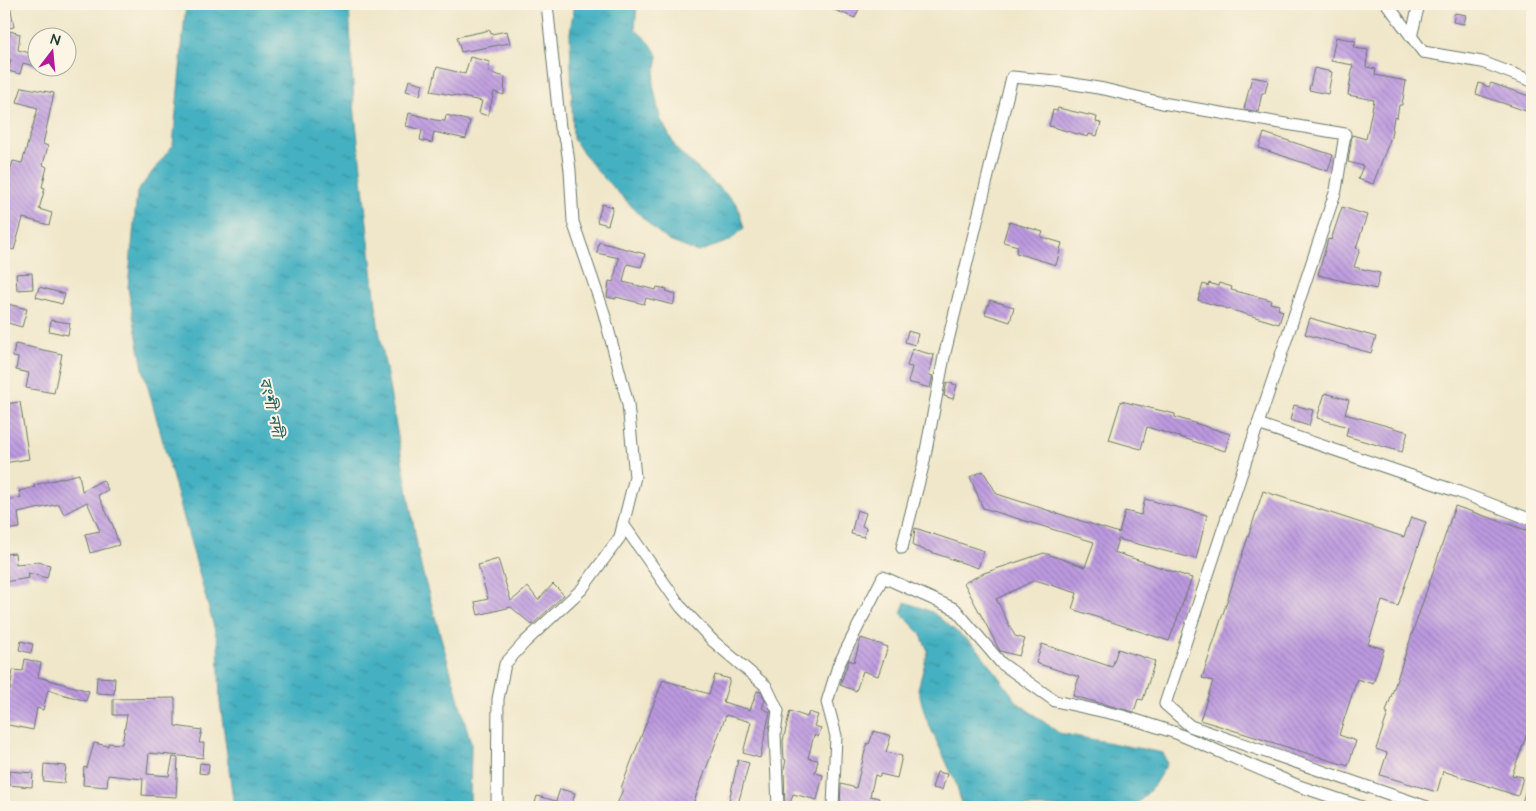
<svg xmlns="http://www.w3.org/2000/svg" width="1536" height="811" font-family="'Architects Daughter','Noto Sans Bengali',sans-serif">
<defs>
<pattern id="water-ripples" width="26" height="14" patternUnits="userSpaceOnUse" patternTransform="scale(1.25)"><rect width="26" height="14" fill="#44b0c1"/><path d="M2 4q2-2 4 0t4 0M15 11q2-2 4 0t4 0" fill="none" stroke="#38909e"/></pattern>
<pattern id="building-back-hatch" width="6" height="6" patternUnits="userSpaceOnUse" patternTransform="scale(1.25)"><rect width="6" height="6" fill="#bd9ae0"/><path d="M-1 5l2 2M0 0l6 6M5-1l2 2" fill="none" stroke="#997fb6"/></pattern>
</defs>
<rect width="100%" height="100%" fill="#fcf5e5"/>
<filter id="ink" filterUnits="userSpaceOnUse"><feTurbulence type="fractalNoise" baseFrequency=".02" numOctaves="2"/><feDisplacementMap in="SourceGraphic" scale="10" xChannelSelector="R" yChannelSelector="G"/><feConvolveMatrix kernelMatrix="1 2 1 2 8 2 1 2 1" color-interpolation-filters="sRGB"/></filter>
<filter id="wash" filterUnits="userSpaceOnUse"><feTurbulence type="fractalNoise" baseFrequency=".0096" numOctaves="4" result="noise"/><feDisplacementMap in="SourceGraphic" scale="20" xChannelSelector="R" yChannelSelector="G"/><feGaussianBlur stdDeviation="1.12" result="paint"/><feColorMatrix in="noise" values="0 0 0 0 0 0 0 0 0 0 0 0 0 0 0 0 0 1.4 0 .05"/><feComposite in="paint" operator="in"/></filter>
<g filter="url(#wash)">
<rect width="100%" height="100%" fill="#f0e7ca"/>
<g fill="url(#water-ripples)" stroke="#32767a">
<path d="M186 4H349L354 105 378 324 421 567 471 743 470 807H234L220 702 218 642 143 369 128 288 137 192 173 145Z"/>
<path d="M574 4H637L635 29 650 43 658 56 653 84 660 118 677 150 737 204 744 228 729 241 698 252 669 241 652 227 598 172 573 139 570 33Z"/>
<path d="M905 602 932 612 977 648 1018 703 1059 733 1163 753 1167 764 1152 788 1134 807H963L955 781 926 718 918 689 928 651 920 633 901 613Z"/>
</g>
<g id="blocks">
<g fill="url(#building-back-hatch)">
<path d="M4 4H10L14 27 4 29Z"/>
<path d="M819 4H861L855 18Z"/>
<path d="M1455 13 1466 15 1464 24 1453 22Z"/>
<path d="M490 30 491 34 507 31 510 43 461 52 457 37Z"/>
<path d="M10 31 20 34 18 50 38 55V67L23 63 20 74 8 71 11 60 4 59V56Z"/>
<path d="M1336 37 1356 41 1354 48 1368 50 1366 67 1376 69 1375 75 1406 81 1402 105H1399L1397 118 1394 117 1391 137 1373 184 1358 179 1363 166 1348 162 1352 135 1366 139 1374 100 1348 95 1353 65 1331 61Z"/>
<path d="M470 57 490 62 488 72 505 77 504 95 494 92 488 116 479 113 482 101 431 91 437 67 465 74Z"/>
<path d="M1314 68 1332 72 1328 94 1309 90Z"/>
<path d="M1252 77 1268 80 1265 93H1262L1258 112 1244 109Z"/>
<path d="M409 80 423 84 420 95 406 91Z"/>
<path d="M1479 83 1489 87 1491 83 1532 97V113L1476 94Z"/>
<path d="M22 87 54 93 43 144 48 146 43 165 47 167 42 187 45 188 39 209 52 213 49 225 23 218 14 250 4 247V181L7 182 13 161 22 163 38 108 17 102Z"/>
<path d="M1058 108 1097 117 1096 122 1101 123 1097 136 1089 134 1088 137 1049 126 1053 110 1057 111Z"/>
<path d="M409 113 435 120 445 121 446 115 470 121 466 139 434 132 432 143 420 140 422 130 406 126Z"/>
<path d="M1264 133 1333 155 1328 171 1259 148Z"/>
<path d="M602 204 613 207 608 225 597 222Z"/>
<path d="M1342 207 1367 215 1356 248 1360 249 1354 267 1380 273 1376 289 1318 275 1328 239 1331 240Z"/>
<path d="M1009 222 1043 232 1041 237 1062 243 1056 265 1016 253 1018 246 1003 242Z"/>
<path d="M599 242 645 254 641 267 627 264 623 282 656 290 657 287 667 289 666 291 676 294 673 305 646 298 644 304 616 297V299L607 297 609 281 613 282 619 258 597 253Z"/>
<path d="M32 273 33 289 17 290 16 274Z"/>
<path d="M1209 283 1218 286 1219 283 1232 287 1231 290 1271 300 1270 303 1279 305 1278 309 1283 311 1279 324 1198 300 1203 284 1208 286Z"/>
<path d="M39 287 65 294 62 304 36 297Z"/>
<path d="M990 300 1014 307 1010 322 985 314Z"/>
<path d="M4 303 27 309 22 327 4 322Z"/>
<path d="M1310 318 1376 337 1371 353 1305 334Z"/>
<path d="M51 320 70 323 68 335 49 331Z"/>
<path d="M908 331 918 334 915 345 905 342Z"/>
<path d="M15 344 62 354 54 393 26 388 29 373 16 370 18 358 13 357Z"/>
<path d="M912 349 934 355 929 375 933 376 930 388 908 382 912 367 907 366Z"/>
<path d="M947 382 957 385 953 399 944 396Z"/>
<path d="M1325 393 1349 400 1345 414 1408 432 1402 452 1346 436 1348 427 1317 418Z"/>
<path d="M1121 401 1175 414V417L1230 434 1225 451 1147 427 1141 449 1109 440Z"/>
<path d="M20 402 29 459 4 463V404Z"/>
<path d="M1294 405 1313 410 1309 426 1290 420Z"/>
<path d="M983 471 997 494 1119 533 1125 511 1141 515 1145 499 1207 515 1196 559 1118 539 1114 552 1192 578 1169 641 1072 609 1077 593 1035 580 996 599 1015 636 1025 639 1019 656 1000 651 964 583 984 573 1044 553 1085 567 1094 542 983 508 970 477Z"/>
<path d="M79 474 82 491 103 480 108 490 98 495 113 526 119 545 90 553 85 534 100 531 87 502 64 514 59 504 18 513 20 528 4 530V500L21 498 19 491 35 487 34 485Z"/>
<path d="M1263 491 1404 537 1411 517 1426 522 1398 606 1382 601 1368 644 1384 649 1373 684 1357 679 1339 735 1356 741 1348 766 1200 720 1213 681 1202 678Z"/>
<path d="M1455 506 1532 532V720L1512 775 1523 777 1518 796 1443 771 1437 792 1380 775 1387 753 1376 749 1388 713 1386 712Z"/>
<path d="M857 510 866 513 862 526 866 528 864 537 851 534Z"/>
<path d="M915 528 984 551 978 568 913 546Z"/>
<path d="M15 553 16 564 38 562 50 565 47 578 28 573 29 578 4 582V554Z"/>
<path d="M498 559 511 601 528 587 538 600 553 584 564 595 532 625 511 607 478 615 475 602 488 599 478 565Z"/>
<path d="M861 638 888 647 878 676 863 671 856 691 840 685 849 660 854 662Z"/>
<path d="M21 641 33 644 31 653 19 650Z"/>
<path d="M1042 644 1112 667 1118 649 1155 661 1143 700 1138 699 1134 712 1073 696 1079 677 1036 663Z"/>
<path d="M25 659 41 663 38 677 89 691 86 701 48 690 43 710 37 708 33 730 4 724 6 703H4V689L10 691 13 670 23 671Z"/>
<path d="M715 675 730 679 723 702 750 710 757 691 761 692 765 700 762 708 770 712 760 758 743 753 751 722 726 715 692 807H616L623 789 621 788 663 680 709 694Z"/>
<path d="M97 677 115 678 114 694 96 693Z"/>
<path d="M175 698V726L202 730 199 743H204L203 758 149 753 147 774 169 776 173 757 178 758 176 797 142 795 143 779 108 775 107 787 83 785 84 767 87 768 94 743 108 746V743L122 744 127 715H113V699Z"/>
<path d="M790 711 807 717 809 712 818 715 814 726 821 728 818 737 814 735 808 758 818 760 815 773 823 775 817 800 793 794 789 807H785L784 769 786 760 784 759 783 741Z"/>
<path d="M874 731 891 736 886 752 902 756 897 778 880 774V777L875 775 870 796 879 798 877 807H840L841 784 856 788 867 743 869 744Z"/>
<path d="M738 760 749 763 738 804 729 801Z"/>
<path d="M200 763 209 764 208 774 199 773Z"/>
<path d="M44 764 66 766 64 783 43 781Z"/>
<path d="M9 771 33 773 32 787 8 785Z"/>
<path d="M937 772 947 774 942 790 932 788Z"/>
<path d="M560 789 575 793 571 807H534L537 796 556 801Z"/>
</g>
</g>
</g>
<g filter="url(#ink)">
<use href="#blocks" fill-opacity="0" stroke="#687868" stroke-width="1"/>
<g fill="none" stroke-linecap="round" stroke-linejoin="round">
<defs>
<g id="minor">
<path d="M1387 4 1423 52 1482 62 1532 81"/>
<path d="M1411 37 1419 4"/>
<path d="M1258 424 1165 704 1190 726 1427 807"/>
<path d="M623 524 681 607 713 641 766 686 778 711 775 733 778 807"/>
<path d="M902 548 923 466 944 357 1012 77 1056 81 1104 89 1162 103 1345 134 1336 190 1258 424 1459 492 1532 520"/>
<path d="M497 807 498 699 505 664 525 642 582 589 620 537 635 477 628 404 603 310 573 222 570 170 566 141 560 128 547 4"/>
<path d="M833 807 836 736 827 702 838 666 883 577 955 609 1001 663 1055 701 1123 716 1176 733 1299 786 1362 807"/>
<path d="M1527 807 1532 790"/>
</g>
</defs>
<use href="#minor" stroke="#687868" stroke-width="13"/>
<use href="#minor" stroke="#fff" stroke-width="11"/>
</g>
</g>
<g text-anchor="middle" stroke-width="4" stroke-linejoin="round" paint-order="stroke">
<g font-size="16" font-style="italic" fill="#2a605e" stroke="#fcf5e5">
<text transform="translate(272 407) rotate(77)" y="6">বংশী নদী</text>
</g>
</g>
<rect width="1536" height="811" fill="none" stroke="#fcf5e5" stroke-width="20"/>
<g transform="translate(52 52) rotate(16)"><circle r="24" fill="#fcf5e5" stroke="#a4ab9e"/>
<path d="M0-4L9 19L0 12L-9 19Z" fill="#b5179e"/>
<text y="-8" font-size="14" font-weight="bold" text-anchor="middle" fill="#1f3d34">N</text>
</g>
</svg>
